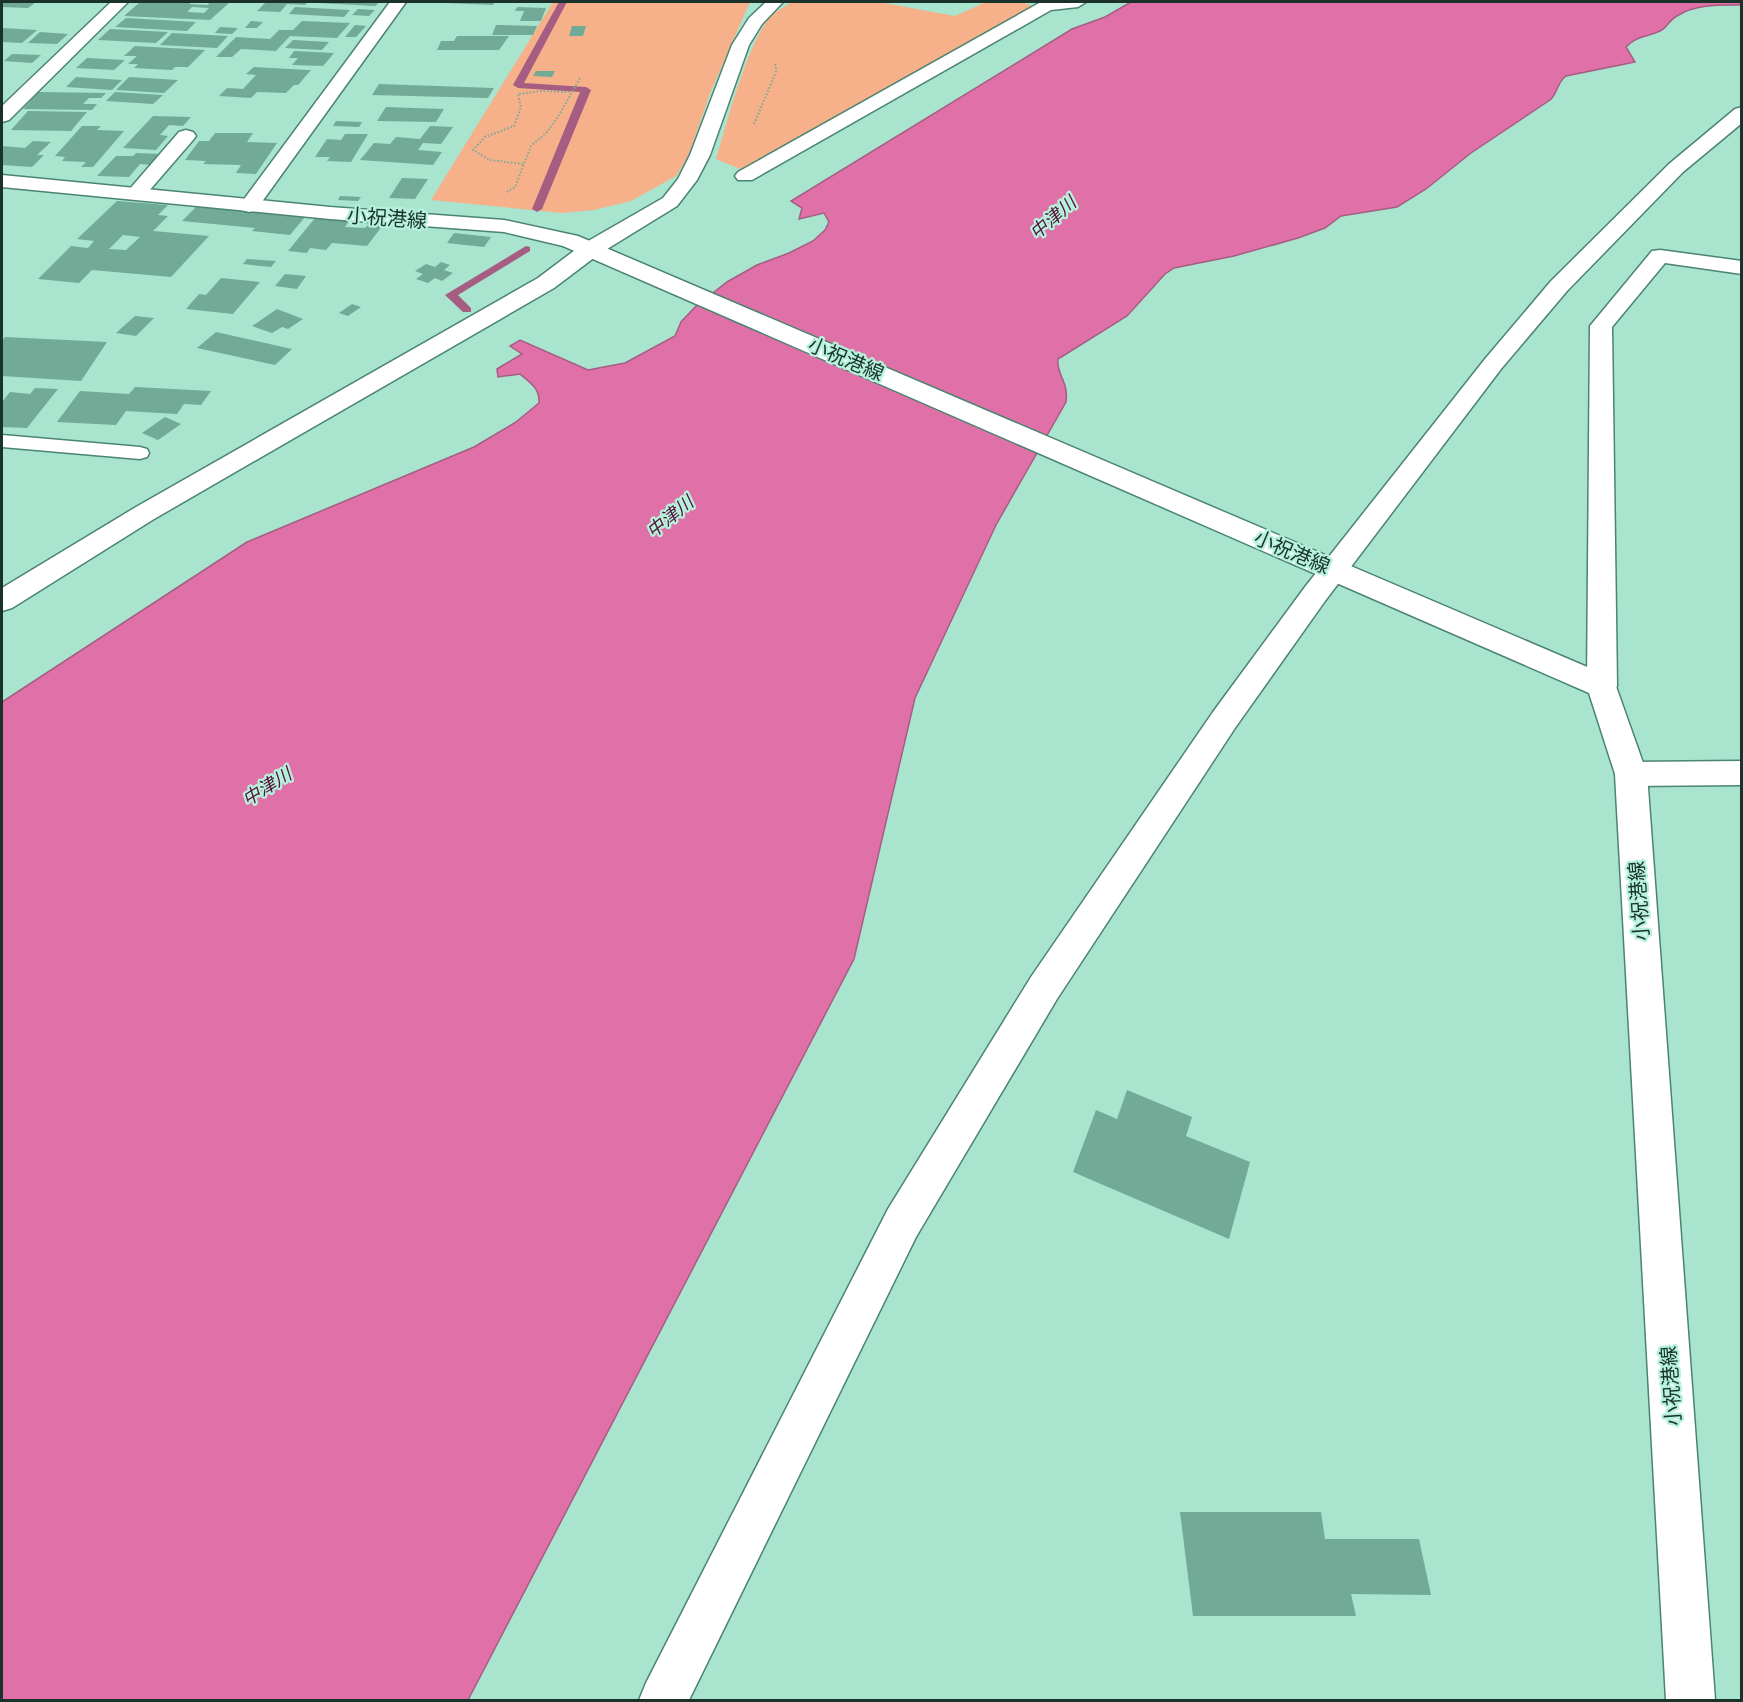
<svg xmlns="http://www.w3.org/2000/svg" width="1743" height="1702" font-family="'PT Sans','Noto Sans JP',sans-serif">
<rect width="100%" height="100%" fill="#a9e4cf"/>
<g fill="#f7b18a">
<path d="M553 2H750L711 91 688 157 676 176 631 201 594 210 562 213 431 200Z"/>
<path d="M792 2H879L955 16 986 2H1026L1025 3 1033 6 747 172 716 159C726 126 749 36 773 14 779 9 786 6 792 2Z"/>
</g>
<path fill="#e071a8" stroke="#a55e82" stroke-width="1.5" d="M1131 2H1741V5C1719 5 1696 4 1677 16 1669 20 1667 28 1660 31 1647 37 1636 36 1626 47L1635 62 1566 76C1557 82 1558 93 1550 100L1471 153 1426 189 1397 207 1341 216 1325 228 1298 238 1234 256 1174 268 1165 274 1127 316 1058 359C1056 374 1069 382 1066 402L996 525 915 698 854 959 468 1700H2V702L247 542 474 447 516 422 539 403C540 389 531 383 520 374L498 377 497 369 522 354 510 346 520 340 588 370 625 363 675 336 681 322 695 307 727 282 757 265 789 253 813 241 825 230 829 222 824 213 799 219 802 208 791 201 1072 29 1105 17Z"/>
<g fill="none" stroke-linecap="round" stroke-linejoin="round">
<g fill="#a55e82" fill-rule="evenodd">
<path d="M559 2H567L524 83 586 87 591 90 542 209 537 212 532 209 580 92 518 88 513 85Z"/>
<path d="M526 246 530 247V251L458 295 471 308V312H463L445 295Z"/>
</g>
</g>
<g fill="#71aa96" fill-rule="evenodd">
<path d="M2 2H36L28 8 2 7Z"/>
<path d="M140 2H192L189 4 207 5 211 2H230L210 20 124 16ZM192 7 209 8 204 13 187 12Z"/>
<path d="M266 2H308L305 5 287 4 280 12 257 11Z"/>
<path d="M318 2H380L375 6 318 3Z"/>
<path d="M446 2H495L493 5 446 3Z"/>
<path d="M295 7 350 10 344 17 289 14Z"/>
<path d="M517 7 546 8 541 21H520L524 11H515Z"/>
<path d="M358 9 375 10 369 16 352 15Z"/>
<path d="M126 18 196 22 187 31 115 27Z"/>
<path d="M251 21 263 22 257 28H245Z"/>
<path d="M302 21 350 23 337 38 290 36 276 51 241 49 232 57H216L236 37 270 39 279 30H293Z"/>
<path d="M355 25 366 26 356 37H345Z"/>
<path d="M496 25 537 26 533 35H492Z"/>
<path d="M572 26H586L583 36H569Z"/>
<path d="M220 27 238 28 232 34 215 33Z"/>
<path d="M2 28 37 30 22 43 2 42Z"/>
<path d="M110 29 168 32 156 43 98 40Z"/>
<path d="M40 32 68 34 57 44 28 43Z"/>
<path d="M172 33 228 36 217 48 160 45Z"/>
<path d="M457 36H509L499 50H437L441 41H454Z"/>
<path d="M293 40 329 42 322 50 285 48Z"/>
<path d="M135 46 205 50 188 67H175L172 70 134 68 138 64H128L137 56H124Z"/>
<path d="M294 51 334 53 323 66 292 65 298 58H289Z"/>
<path d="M12 54 41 55 32 63 4 61Z"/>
<path d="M87 58 125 60 114 70 76 68Z"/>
<path d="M254 67 307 70H311L298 85H294L286 93 257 92 251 98 219 96 227 88 243 89 256 75 246 74Z"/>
<path d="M536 71H555L552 77 533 76Z"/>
<path d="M76 77 122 80 112 90 66 87Z"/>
<path d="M129 77 178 80 164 93 116 90Z"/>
<path d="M379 84 494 88 488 98 372 95Z"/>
<path d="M39 92 106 93 101 98H89L83 104H97L92 110 23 109Z"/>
<path d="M115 92 163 95 153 104 106 101Z"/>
<path d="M386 107 444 109 436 122 377 121Z"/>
<path d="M28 111 87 112 71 131 11 130Z"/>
<path d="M153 116 191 117 183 126 169 125 160 135 168 136 156 150 123 148Z"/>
<path d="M336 121 362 122 359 127 333 126Z"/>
<path d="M82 126H101L97 130 124 131 93 167H81L86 162 62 161 65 157 55 156Z"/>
<path d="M430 126 453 127 441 144 423 143 418 150 442 152 433 165 360 160 374 143 390 144 396 137 420 139Z"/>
<path d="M215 133H253L247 142 277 143 256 174 236 173 241 165 203 164 206 161 185 160 199 141H209Z"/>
<path d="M345 134H368L351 162 327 161 330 157H315L327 139 341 140Z"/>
<path d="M33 141 51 142 37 155H44L32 167 2 165V146L25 148Z"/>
<path d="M136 153 161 154 151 165 140 164 129 177 97 176 116 156H133Z"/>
<path d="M402 178 428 179 415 199 389 198Z"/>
<path d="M340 196 361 197 358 201 338 200Z"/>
<path d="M117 201 168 205 158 215 168 216 153 231 209 236 171 277 92 270 79 283 38 279 71 246 88 248 94 241 77 239ZM123 235 140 237 126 250 109 249Z"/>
<path d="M196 207 305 217 290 235 252 231 255 228 182 221Z"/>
<path d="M315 218 349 221 345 227 365 228 369 224 383 225 367 246 332 243 326 250 310 248 307 253 288 251Z"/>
<path d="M454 233 491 237 484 247 447 243Z"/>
<path d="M247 259 276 261 271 267 243 264Z"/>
<path d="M441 262 450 265 444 270 453 273 442 281 435 278 428 283 416 279 423 274 415 271 426 264 435 267Z"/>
<path d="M285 274 306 276 297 289 275 286Z"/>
<path d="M221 278 260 282 233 314 186 309 199 294 206 295Z"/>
<path d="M352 304 361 307 348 316 339 313Z"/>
<path d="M277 309 303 319 288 329 282 327 272 333 252 326Z"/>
<path d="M135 316 154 318 136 336 116 333Z"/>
<path d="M216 332 292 349 275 365 197 348Z"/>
<path d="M5 337 107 342 81 381 2 376V341Z"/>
<path d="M135 387 211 391 201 405 184 404 177 414 126 411 116 425 57 422 80 391 129 394Z"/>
<path d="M35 388 58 389 27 428 2 427V402L10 392 30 394Z"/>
<path d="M165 417 181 424 158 440 142 433Z"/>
<path d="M1127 1090 1192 1117 1186 1136 1250 1162 1229 1239 1073 1172 1096 1110 1117 1119Z"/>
<path d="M1180 1512H1321L1325 1539H1419L1431 1595 1351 1594 1356 1616H1193Z"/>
</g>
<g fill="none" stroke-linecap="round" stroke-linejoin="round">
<defs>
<path id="service" d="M2 435 140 447 147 449 149 453 147 457 140 459 2 447Z"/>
<g id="minor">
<path d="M111 2H128L9 120 2 122V106Z"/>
<path d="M390 2H406L256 210 249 212 242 210 239 206 242 202Z"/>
<path d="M766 2H783L762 24 749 45 710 155 697 180 677 206 599 254 554 288 154 519 12 608 2 611V588L136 507 538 278 583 244 663 198 678 179 690 155 732 45 749 18Z"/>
<path d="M1041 2H1086L1078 7 1051 10 752 180H738L735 176 738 172Z"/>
<path d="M1742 107V123L1683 172 1567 291 1501 369 1325 601 1235 728 1057 999 916 1237 689 1700H639L646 1683 888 1209 1031 977 1213 712 1305 587 1485 359 1551 281 1669 164 1735 109Z"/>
<path d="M186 130 193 132 196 136 193 140 142 199H128L125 195 128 191 179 132Z"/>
<path d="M1660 250 1742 261V274L1665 263 1612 327 1617 686 1613 694 1602 697 1591 694 1587 686 1590 326 1652 251Z"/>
</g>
<path id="tertiary" d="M1742 761V785L1631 786 1620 783 1615 774 1620 765 1631 762Z"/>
<path id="secondary" d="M2 175 330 207 504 220 578 236 1613 678 1647 774 1715 1700H1666L1615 774 1589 693 563 246 504 232 330 219 2 187Z"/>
</defs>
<use href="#service" stroke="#4b8471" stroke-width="3"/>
<use href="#minor" stroke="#4b8471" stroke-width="3"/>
<use href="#tertiary" stroke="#4b8471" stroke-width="3"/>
<use href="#secondary" stroke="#4b8471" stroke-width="3"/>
<g stroke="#79a998" stroke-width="2" stroke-dasharray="1.5 2" stroke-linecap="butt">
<path d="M754 124 776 72 775 62"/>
<path d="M523 164 490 160 473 150 485 137 514 126 521 107 518 94 541 91 569 92"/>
<path d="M507 192 515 187 531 146 547 132 558 117 580 78"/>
</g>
<use href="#service" fill="#fff" fill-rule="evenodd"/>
<use href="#minor" fill="#fff" fill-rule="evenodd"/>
<use href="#tertiary" fill="#fff" fill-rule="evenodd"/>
<use href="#secondary" fill="#fff" fill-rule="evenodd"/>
</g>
<g text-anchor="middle" stroke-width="4.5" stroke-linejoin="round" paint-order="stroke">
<g font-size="18" font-style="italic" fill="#550f37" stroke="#b6f1dc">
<text transform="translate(1053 218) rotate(-41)" y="6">中津川</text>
<text transform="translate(670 517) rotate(-39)" y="6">中津川</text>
<text transform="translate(267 787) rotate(-32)" y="6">中津川</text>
</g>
<g font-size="20" fill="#1a322a" stroke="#b6f1dc">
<text transform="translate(387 218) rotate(4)" y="7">小祝港線</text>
<text transform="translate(846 359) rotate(23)" y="7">小祝港線</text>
<text transform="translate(1292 552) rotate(23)" y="7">小祝港線</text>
<text transform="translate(1639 901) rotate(-94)" y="7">小祝港線</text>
<text transform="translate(1671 1386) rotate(-94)" y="7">小祝港線</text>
</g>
</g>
<rect width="1743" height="1702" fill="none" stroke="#1a322a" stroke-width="6"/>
</svg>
